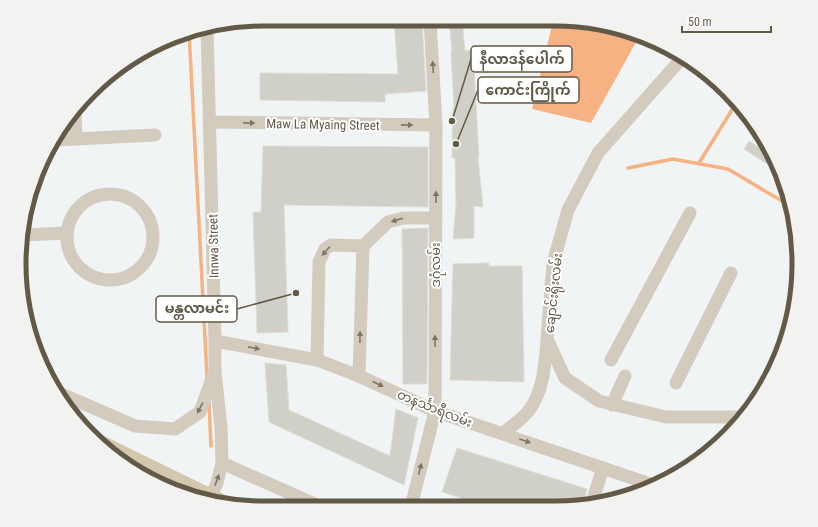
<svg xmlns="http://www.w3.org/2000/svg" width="818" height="527" font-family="'Roboto Condensed','Noto Sans Myanmar',sans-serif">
<rect width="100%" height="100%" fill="#f1f4f4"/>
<path fill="#f7b284" d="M553 21 595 23 640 35 591 123 532 109Z"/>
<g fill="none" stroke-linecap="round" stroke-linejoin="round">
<g stroke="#f7b284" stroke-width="3.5">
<path d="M189 31 207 377"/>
<path d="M699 163 735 105"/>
<path d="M628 168 673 159 728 169 787 204"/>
<path d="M209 403 211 446"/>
</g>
</g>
<g fill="#d1d0c8" stroke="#ddddd5">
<path d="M394 20H422L426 91 385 94V102L260 100V73L398 74Z"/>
<path d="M449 20H462L465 51 473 50 479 157H478L483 207 474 206V238L453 239 456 205 455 158H452L453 108H454L451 52H452Z"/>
<path d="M749 141 774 157 778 171 744 149Z"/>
<path d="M263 146 428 147V207L284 205 288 332 257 333 253 212H261Z"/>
<path d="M428 228 427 384H403L402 229Z"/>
<path d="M489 263V266H522L524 382 450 380 453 264Z"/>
<path d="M265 363 286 365 289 410 390 456 396 409 418 418 404 485 269 422Z"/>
<path d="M457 448 587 489 583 504 570 507H489L442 492Z"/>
</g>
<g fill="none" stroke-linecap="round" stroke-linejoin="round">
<g stroke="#d2cbbe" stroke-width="13">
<path d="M207 28 215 341V372L221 427 222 463 217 483 209 500"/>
<path d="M682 58 598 153 568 210 553 263 547 339 565 378 599 401 666 417H743"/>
<path d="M75 109 76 139"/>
<path d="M210 122 436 125"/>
<path d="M56 140 155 135"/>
<circle cx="110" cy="237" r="43"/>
<path d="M22 235 67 233"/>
<path d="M363 246 388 222 403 218H436"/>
<path d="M215 341 317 360 359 376 435 411 653 485"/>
<path d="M317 360 319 262 325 249 331 245 363 246 359 376"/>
<path d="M611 360 690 213"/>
<path d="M676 383 731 273"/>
<path d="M57 392 135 426 175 429 200 412 213 376"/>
<path d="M612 405 625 376"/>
<path d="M503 433C512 426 523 419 530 409 544 389 545 363 547 340"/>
<path d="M222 463 319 506"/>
<path d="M592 502 603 468"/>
<path d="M411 507 435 411 436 125 430 20"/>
</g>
<path stroke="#d3c7ae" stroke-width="17" d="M97 442 222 503"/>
</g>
<defs><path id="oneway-solid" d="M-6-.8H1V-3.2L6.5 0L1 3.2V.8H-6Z"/></defs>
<g fill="#7e7665">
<use href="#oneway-solid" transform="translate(433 67) rotate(-93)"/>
<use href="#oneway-solid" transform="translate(249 123) rotate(1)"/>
<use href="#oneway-solid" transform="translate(407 125) rotate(1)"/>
<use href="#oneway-solid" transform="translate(436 197) rotate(-90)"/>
<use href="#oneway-solid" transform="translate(397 220) rotate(163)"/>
<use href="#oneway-solid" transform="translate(326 251) rotate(131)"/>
<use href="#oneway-solid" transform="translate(360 337) rotate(-89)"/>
<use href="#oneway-solid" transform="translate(435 341) rotate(-90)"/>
<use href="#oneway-solid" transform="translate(254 348) rotate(11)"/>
<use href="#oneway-solid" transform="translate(378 384) rotate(25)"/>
<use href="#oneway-solid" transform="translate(200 408) rotate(118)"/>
<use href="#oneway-solid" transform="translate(525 441) rotate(19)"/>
<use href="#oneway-solid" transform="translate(420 469) rotate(-76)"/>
<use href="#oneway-solid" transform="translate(217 480) rotate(-70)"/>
</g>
<g text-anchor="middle" stroke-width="4" stroke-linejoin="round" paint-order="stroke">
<g font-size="13" fill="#625947" stroke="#fff">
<text transform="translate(323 124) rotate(1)" y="5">Maw La Myaing Street</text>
<text transform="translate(213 246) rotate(-91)" y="5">Innwa Street</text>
<text transform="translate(435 265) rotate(-90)" y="5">ဒဂုံလမ်း</text>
<text transform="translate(553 293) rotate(-84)" y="5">ချောင်းရိုးလမ်း</text>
<text transform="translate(435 408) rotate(22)" y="5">တနင်္သာရီလမ်း</text>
</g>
</g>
<path d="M0 0H818V527H0ZM263 26H555A237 237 0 0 1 792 263V264A237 237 0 0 1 555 501H263A237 237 0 0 1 26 264V263A237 237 0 0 1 263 26Z" fill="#f2f2f0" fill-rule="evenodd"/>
<path fill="none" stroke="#625947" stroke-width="5" d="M263 26H555A237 237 0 0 1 792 263V264A237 237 0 0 1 555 501H263A237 237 0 0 1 26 264V263A237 237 0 0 1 263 26Z"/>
<path fill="none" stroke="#625947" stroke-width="1.5" d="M452 121L471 59M456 144L478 90M296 293L237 309"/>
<g fill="#625947" stroke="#fff" stroke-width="1.5">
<circle cx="452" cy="121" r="4"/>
<circle cx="456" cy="144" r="4"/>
<circle cx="296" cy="293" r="4"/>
</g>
<g fill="#fff" stroke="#625947" stroke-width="1.5">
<rect x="471" y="46" width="101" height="26" rx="4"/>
<rect x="478" y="77" width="101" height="26" rx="4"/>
<rect x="156" y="296" width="81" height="26" rx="4"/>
</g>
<g font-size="14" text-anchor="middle" font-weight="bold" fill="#625947">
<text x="522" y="64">နီလာဒန်ပေါက်</text>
<text x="528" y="95">ကောင်းကြိုက်</text>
<text x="197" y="313">မန္တလာမင်း</text>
</g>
<path d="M682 26v6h89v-6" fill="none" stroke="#625947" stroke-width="2"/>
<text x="688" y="26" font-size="12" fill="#625947" stroke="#ffffff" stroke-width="3" paint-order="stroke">50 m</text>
</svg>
